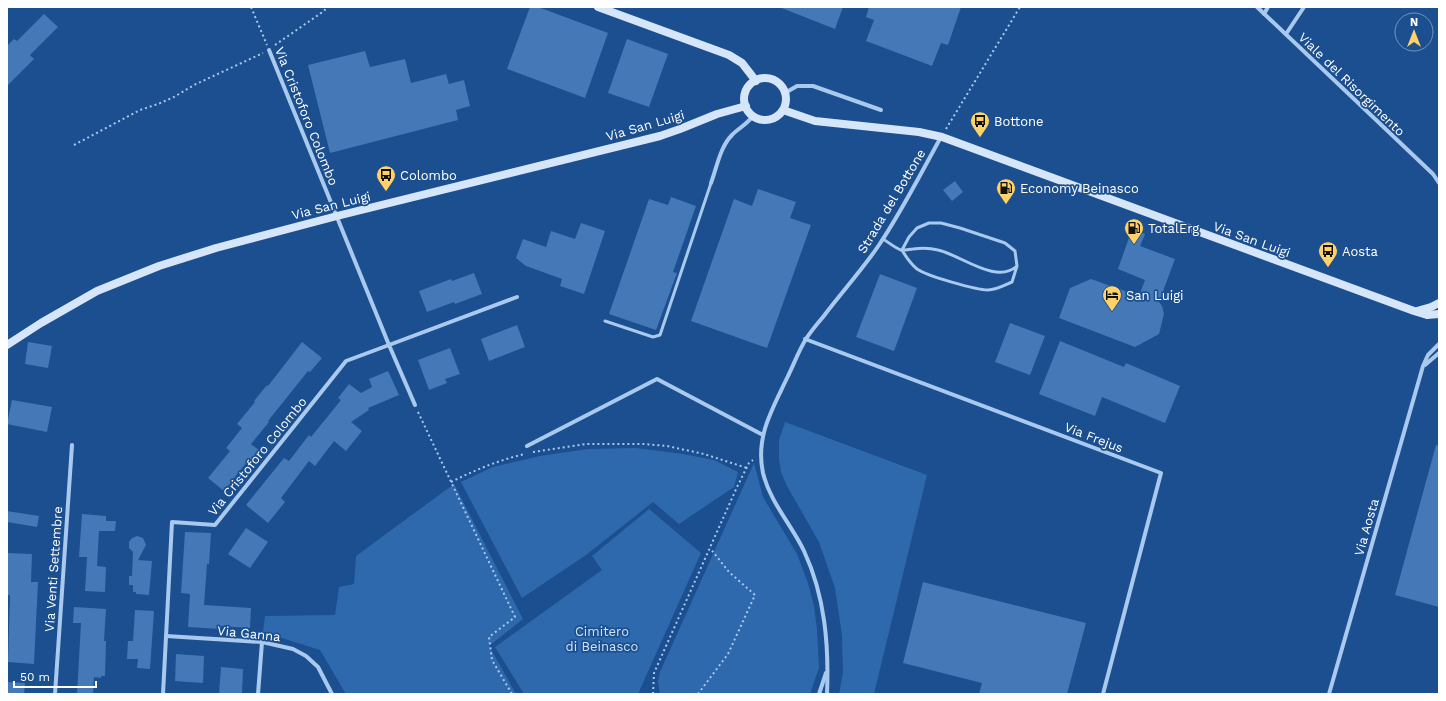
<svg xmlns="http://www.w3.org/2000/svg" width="1446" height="701" font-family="'Work Sans',sans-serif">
<rect width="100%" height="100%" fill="#1b4f8f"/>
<g fill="#2e69ad">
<path d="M785 422 927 475 874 694H839L843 672 842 635 835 588 819 542 787 486 781 472 779 459V440Z"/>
<path d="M636 448 683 454 714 460 738 472 734 487 679 524 653 502 586 555 522 598 461 482 493 467 540 456 588 449Z"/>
<path d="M754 463 763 497 797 554 808 583 814 606 817 629 819 668 810 694H660L658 681 660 672Z"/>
<path d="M454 484 523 619 489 646 516 694H346L320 650 263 632 265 616 335 615 339 587 354 584 356 556Z"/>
<path d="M649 509 701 553 638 694H524L495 647 602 570 592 556Z"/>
</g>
<g fill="#4478b7">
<path d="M530 7H538L608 33 585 98 507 69Z"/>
<path d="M779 7H843L835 29Z"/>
<path d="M869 7H961L948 45 941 43 932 66 866 41 874 20 866 17Z"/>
<path d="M44 14 58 27 30 55 34 59 7 86V46L14 39 17 41Z"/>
<path d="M627 39 668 54 649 107 608 93Z"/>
<path d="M365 51 370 67 405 59 411 83 446 74 449 84 464 80 470 106 456 110 458 120 330 153 308 65Z"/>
<path d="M955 181 963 192 952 201 943 190Z"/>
<path d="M758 189 796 202 790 218 811 225 767 348 691 321 734 199 752 206Z"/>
<path d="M671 197 696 206 673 272 677 273 656 330 609 314 649 199 668 205Z"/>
<path d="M581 223 605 231 584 294 560 286 562 279 526 266 516 258 523 239 546 247 551 231 575 239Z"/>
<path d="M1132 229 1145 234 1140 246 1175 259 1159 302 1162 306 1164 314 1159 334 1135 347 1059 318 1070 288 1091 279 1139 296 1145 280 1118 269Z"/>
<path d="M474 273 482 294 455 304 454 302 427 312 419 291 451 279 452 281Z"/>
<path d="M880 274 917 288 894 351 856 337Z"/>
<path d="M1010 323 1045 336 1030 375 995 362Z"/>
<path d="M517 325 525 347 489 361 481 339Z"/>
<path d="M1060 341 1124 367 1126 363 1180 386 1165 423 1102 397 1095 416 1039 394Z"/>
<path d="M28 342 52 346 48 368 25 364Z"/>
<path d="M302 342 322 358 310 372 308 371 268 421 269 422 251 444 260 451 248 465 246 463 224 491 208 478 230 451 226 448 242 428 237 424 255 402 254 401 267 385 268 386Z"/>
<path d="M450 348 460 374 445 379 447 383 429 390 418 360Z"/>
<path d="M388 371 399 395 368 408 369 410 351 422 362 431 346 451 334 441 315 466 309 461 281 498 285 502 268 523 246 505 284 458 289 461 309 435 311 437 341 400 338 398 349 384 361 393 372 387 369 379Z"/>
<path d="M12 400 52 407 47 432 7 424Z"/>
<path d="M1436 445 1439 446V607L1395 595Z"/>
<path d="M7 511 39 516 37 527 7 522Z"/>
<path d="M82 514 106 516V521H116L115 531H99L97 566 106 567 105 592 85 591 87 557H79Z"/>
<path d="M246 528 268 542 250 568 228 554Z"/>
<path d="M185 532 211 533 209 564H207L204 605 251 608 250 628 220 626V629L188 627 190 594 181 593Z"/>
<path d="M137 536 143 538 146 545 138 560 152 561 149 595 136 594V592H133V585H129V576H132L133 552 129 548V542L132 538Z"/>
<path d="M7 553 32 554 31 582H38L34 664 8 662 10 595H7Z"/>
<path d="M923 582 1086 623 1067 694H979L982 683 903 663Z"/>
<path d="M74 607 106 609 104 641H106L105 676H101V678L94 677 93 694H77L81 623H73Z"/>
<path d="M135 610 154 611 150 669 137 668 138 659H127L128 641H133Z"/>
<path d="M176 654 204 656 203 683 175 681Z"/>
<path d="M221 667 243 669 242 694H219Z"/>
<path d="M7 682 25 683 24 694H7Z"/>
</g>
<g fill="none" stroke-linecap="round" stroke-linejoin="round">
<g stroke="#a9c9ee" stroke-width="2" stroke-dasharray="2 3" stroke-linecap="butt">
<path d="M251 7 267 45"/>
<path d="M275 45 324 11 327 7"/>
<path d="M946 129 1020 7"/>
<path d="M74 145 140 110 158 104 174 97 194 85 263 53"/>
<path d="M418 412 515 617 489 637 492 660 512 694"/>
<path d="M533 452 586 444H643L667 446 704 454 747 468"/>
<path d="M451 482C475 470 499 460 525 454"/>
<path d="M653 694 654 673 737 487 749 463 753 460"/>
<path d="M698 694 728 654 755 595 729 572 710 548"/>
</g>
<g stroke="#a9c9ee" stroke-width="3">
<path d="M883 239C888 242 895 248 901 250 904 251 910 249 913 249 921 248 930 248 938 250 961 255 996 285 1017 266L1015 251 1005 243 960 228 941 223H929L917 228 909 237 902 250C906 257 911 264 917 269 927 276 976 290 988 290 996 290 1005 285 1012 282L1017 266"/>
<path d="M605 321 653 337 660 335 711 183"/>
</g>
<g stroke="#a9c9ee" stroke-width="4">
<path d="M1257 7 1433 174 1439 183"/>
<path d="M1264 14 1268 7"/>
<path d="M1286 34 1304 7"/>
<path d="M785 93 797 86H813L881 110"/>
<path d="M711 183C717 167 720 147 732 135 739 128 747 124 753 116"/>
<path d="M805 339 1161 473 1103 694"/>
<path d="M1425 365 1439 353"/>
<path d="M415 405 389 345 517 297"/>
<path d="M527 446 657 379 763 435"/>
<path d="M166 636 262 642 293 649 306 656 318 667 332 694"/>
<path d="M55 694 72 445"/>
<path d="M163 694 172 522 215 525 346 361 389 345 269 50"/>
<path d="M258 694 262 642"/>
<path d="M819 694 826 673"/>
<path d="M827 694C829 645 825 596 804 551 791 524 770 502 763 473 755 436 773 408 788 376 794 364 799 350 806 339 811 331 817 324 823 317 841 293 862 270 879 245 902 211 921 173 941 137"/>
<path d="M1329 694 1423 366 1428 355 1439 344"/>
</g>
<g stroke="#d6e6fa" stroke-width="8">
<path d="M598 7 729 55 742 63 756 81"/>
<circle cx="765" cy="99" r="21"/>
<path d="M783 110 815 121 919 132 942 137 1414 311 1427 315 1439 314"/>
<path d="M1417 311 1431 307 1439 303"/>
<path d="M7 345 41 323 97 291 159 266 216 248 337 216 660 136 680 129 717 114 746 106"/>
</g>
</g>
<defs>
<symbol id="bus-pin" viewBox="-11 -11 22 30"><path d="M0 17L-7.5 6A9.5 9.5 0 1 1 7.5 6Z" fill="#ffd166" stroke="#1b4f8f"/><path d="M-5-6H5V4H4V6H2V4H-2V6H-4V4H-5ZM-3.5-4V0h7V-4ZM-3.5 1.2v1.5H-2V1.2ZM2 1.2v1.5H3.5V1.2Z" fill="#111"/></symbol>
<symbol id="fuel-pin" viewBox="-11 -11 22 30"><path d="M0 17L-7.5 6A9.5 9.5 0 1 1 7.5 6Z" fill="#ffd166" stroke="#1b4f8f"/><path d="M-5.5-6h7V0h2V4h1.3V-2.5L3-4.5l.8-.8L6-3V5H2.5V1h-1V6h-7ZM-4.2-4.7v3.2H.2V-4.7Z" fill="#111"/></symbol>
<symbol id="hotel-pin" viewBox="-11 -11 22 30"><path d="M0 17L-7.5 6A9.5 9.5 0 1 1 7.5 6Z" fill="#ffd166" stroke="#1b4f8f"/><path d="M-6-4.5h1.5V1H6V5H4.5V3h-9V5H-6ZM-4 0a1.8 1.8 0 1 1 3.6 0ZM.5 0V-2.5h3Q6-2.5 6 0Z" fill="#111"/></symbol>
</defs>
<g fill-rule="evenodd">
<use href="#bus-pin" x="969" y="110" width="22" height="30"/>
<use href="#bus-pin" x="375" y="164" width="22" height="30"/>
<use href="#fuel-pin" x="995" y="177" width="22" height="30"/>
<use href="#fuel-pin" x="1123" y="217" width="22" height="30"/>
<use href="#bus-pin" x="1317" y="240" width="22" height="30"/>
<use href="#hotel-pin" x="1101" y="284" width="22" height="30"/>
</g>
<g text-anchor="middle" stroke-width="3.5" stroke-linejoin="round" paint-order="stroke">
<g font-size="13" fill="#fff" stroke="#1b4f8f">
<text transform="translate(1352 84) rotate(44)" y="5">Viale del Risorgimento</text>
<text transform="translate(307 116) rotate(68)" y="5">Via Cristoforo Colombo</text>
<text transform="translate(645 125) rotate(-16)" y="5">Via San Luigi</text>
<text transform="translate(891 201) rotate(-59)" y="5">Strada del Bottone</text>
<text transform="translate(331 205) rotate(-14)" y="5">Via San Luigi</text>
<text transform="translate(1252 239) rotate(20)" y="5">Via San Luigi</text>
<text transform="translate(1094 437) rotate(21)" y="5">Via Frejus</text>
<text transform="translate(257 456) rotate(-51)" y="5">Via Cristoforo Colombo</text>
<text transform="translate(1366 527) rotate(-74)" y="5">Via Aosta</text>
<text transform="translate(53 569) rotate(-86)" y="5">Via Venti Settembre</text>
<text transform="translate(249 633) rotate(6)" y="5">Via Ganna</text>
</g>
<g font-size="13" fill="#fff" stroke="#1b4f8f" text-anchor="start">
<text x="994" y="126">Bottone</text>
<text x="400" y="180">Colombo</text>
<text x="1020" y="193">Economy Beinasco</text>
<text x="1148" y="233">TotalErg</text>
<text x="1342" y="256">Aosta</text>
<text x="1126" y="300">San Luigi</text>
</g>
<g font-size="13" fill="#cfe3fa" stroke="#1b4f8f">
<text x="602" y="636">Cimitero<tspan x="602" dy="15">di Beinasco</tspan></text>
</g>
</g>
<rect width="1446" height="701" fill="none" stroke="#ffffff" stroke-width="16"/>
<g transform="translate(1414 32)"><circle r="19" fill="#1b4f8f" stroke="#7695bc"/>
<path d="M0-3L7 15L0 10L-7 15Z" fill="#ffd166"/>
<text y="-6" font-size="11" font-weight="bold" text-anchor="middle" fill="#ffffff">N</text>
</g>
<path d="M14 681v6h82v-6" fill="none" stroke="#ffffff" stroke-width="2"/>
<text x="20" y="681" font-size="12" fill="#ffffff" stroke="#1b4f8f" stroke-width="3" paint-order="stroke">50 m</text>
</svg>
